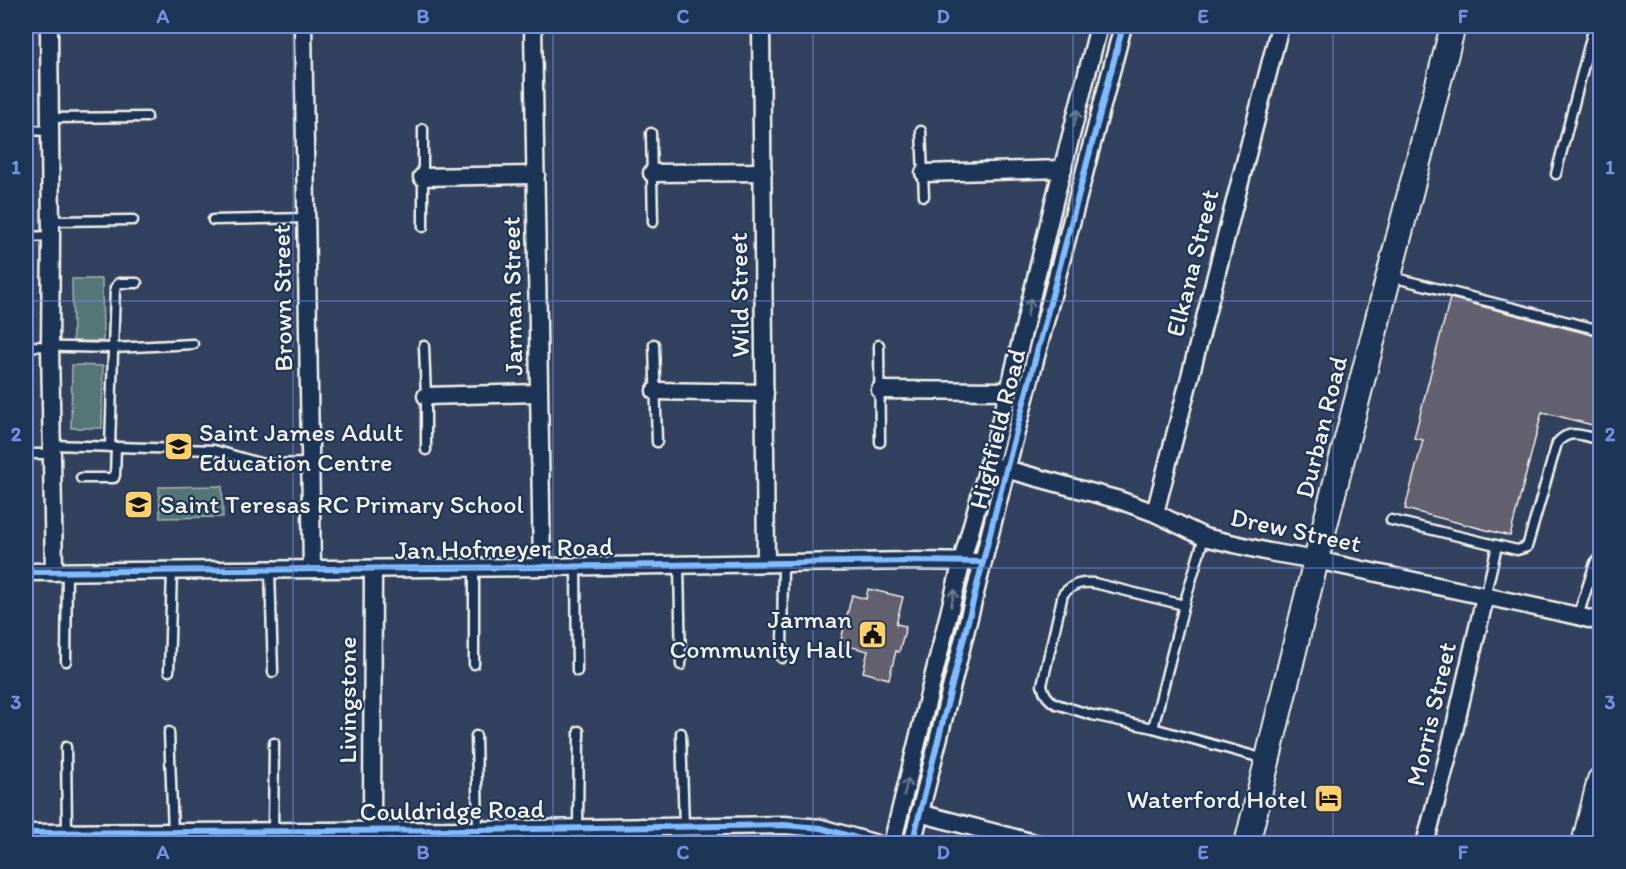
<svg xmlns="http://www.w3.org/2000/svg" width="1626" height="869" font-family="Itim,sans-serif">
<rect width="100%" height="100%" fill="#32425e"/>
<filter id="ink" filterUnits="userSpaceOnUse"><feTurbulence type="fractalNoise" baseFrequency=".0167" numOctaves="2"/><feDisplacementMap in="SourceGraphic" scale="12" xChannelSelector="R" yChannelSelector="G"/><feConvolveMatrix kernelMatrix="1 2 1 2 8 2 1 2 1" color-interpolation-filters="sRGB"/></filter>
<g filter="url(#ink)">
<g fill="#547676" stroke="#a4b4af" stroke-width="1.5">
<path d="M72 279H102L103 341H73Z"/>
<path d="M72 365 103 366 102 428H71Z"/>
<path d="M222 486 223 517 160 518 159 487Z"/>
</g>
<g fill="#64616f" stroke="#f4f1e8" stroke-width="1.5">
<path d="M1450 298 1600 337V427L1542 412 1510 536 1405 509 1423 440 1414 438Z"/>
<path d="M868 589 903 597 896 624 906 626 899 652 896 651 889 679 863 672 868 651 840 644 852 595 866 599Z"/>
</g>
<g fill="none" stroke-linecap="round" stroke-linejoin="round">
<defs>
<g id="lane">
<path d="M49 118 147 117"/>
<path d="M26 130 49 131"/>
<path d="M921 131 924 196"/>
<path d="M651 133 653 222"/>
<path d="M1556 174 1594 26"/>
<path d="M213 220 307 218"/>
<path d="M51 221 133 220"/>
<path d="M423 227V129"/>
<path d="M26 237 51 236"/>
<path d="M1392 277 1600 330"/>
<path d="M654 344 657 442"/>
<path d="M879 345 880 442"/>
<path d="M26 346 113 348 193 344"/>
<path d="M424 346 426 396V450"/>
<path d="M52 445 214 450 263 464 310 463"/>
<path d="M110 447 115 288 119 283H137"/>
<path d="M26 454H53"/>
<path d="M81 478H114L115 475 116 447"/>
<path d="M1391 520 1517 550 1527 547 1557 443C1570 428 1583 436 1600 440"/>
<path d="M679 565 681 665"/>
<path d="M576 566 577 671"/>
<path d="M270 570 273 672"/>
<path d="M1485 597 1497 546"/>
<path d="M1184 605 1094 583C1080 582 1073 584 1063 594L1042 685C1044 694 1048 700 1056 704L1092 715 1153 728 1265 759"/>
<path d="M1578 616 1595 563 1600 557"/>
<path d="M782 658 783 563"/>
<path d="M66 661 67 572"/>
<path d="M474 664V567"/>
<path d="M169 671 172 571"/>
<path d="M1153 728 1184 605 1204 537"/>
<path d="M169 732 173 832"/>
<path d="M681 733 684 826"/>
<path d="M476 736 478 830"/>
<path d="M66 747 67 833"/>
<path d="M578 828 579 731"/>
<path d="M273 831 274 743"/>
<path d="M1600 844V841"/>
</g>
<g id="street">
<path d="M49 26 51 236 50 346 54 572"/>
<path d="M303 26 312 569"/>
<path d="M533 26 542 567"/>
<path d="M761 26 766 563"/>
<path d="M652 173 763 172"/>
<path d="M924 173 1063 169"/>
<path d="M422 177 536 175"/>
<path d="M880 390 1009 391"/>
<path d="M655 391 765 393"/>
<path d="M426 396 538 393"/>
<path d="M998 467 1119 500 1155 513 1204 537 1269 552 1316 560 1578 616 1600 622"/>
<path d="M1155 513 1280 26"/>
<path d="M26 572 542 567 914 561 983 562"/>
<path d="M919 813 1038 844"/>
<path d="M642 827V844"/>
<path d="M372 830 373 569"/>
<path d="M26 833 478 830 784 825 821 828 877 844"/>
<path d="M892 844 962 561 1009 391 1054 202 1099 26"/>
<path d="M912 844 1006 470 1123 26"/>
<path d="M1425 844 1450 748 1485 597"/>
</g>
<g id="secondary">
<path d="M1247 844 1316 560 1453 26"/>
<path d="M1584 844 1600 780"/>
</g>
</defs>
<use href="#lane" stroke="#f4f1e8" stroke-width="13"/>
<use href="#street" stroke="#f4f1e8" stroke-width="21"/>
<use href="#secondary" stroke="#f4f1e8" stroke-width="28"/>
<use href="#lane" stroke="#1d3557" stroke-width="8"/>
<use href="#street" stroke="#1d3557" stroke-width="16"/>
<use href="#secondary" stroke="#1d3557" stroke-width="24"/>
<defs>
<g id="cycleway">
<path d="M26 572 542 567 914 561 983 562"/>
<path d="M26 833 478 830 784 825 821 828 877 844"/>
<path d="M912 844 1006 470 1123 26"/>
</g>
</defs>
<use href="#cycleway" stroke="#1d3557" stroke-width="10"/>
<use href="#cycleway" stroke="#80bcff" stroke-width="6"/>
</g>
<defs><path id="oneway-shaft" d="M-6 0H5M1.5-3L5.5 0L1.5 3" fill="none" stroke-width="1.6" stroke-linecap="round" stroke-linejoin="round" transform="scale(1.5)"/></defs>
<g stroke="#68778a">
<use href="#oneway-shaft" transform="translate(1076 118) rotate(-76)"/>
<use href="#oneway-shaft" transform="translate(1029 307) rotate(-77)"/>
<use href="#oneway-shaft" transform="translate(953 598) rotate(-76)"/>
<use href="#oneway-shaft" transform="translate(906 787) rotate(-76)"/>
</g>
</g>
<path fill="none" stroke="#738fde" stroke-width="1.5" stroke-opacity="0.55" d="M293 26V844M553 26V844M813 26V844M1073 26V844M1333 26V844M26 301H1600M26 568H1600"/>
<defs>
<symbol id="university-square" viewBox="-11 -11 22 22"><rect x="-9" y="-9" width="18" height="18" rx="4" fill="#ffd166" stroke="#1d3557"/><path d="M0-5L7-2L0 1L-7-2ZM-4 1L0 2.5L4 1V4Q0 6-4 4Z" fill="#111"/></symbol>
<symbol id="school-square" viewBox="-11 -11 22 22"><rect x="-9" y="-9" width="18" height="18" rx="4" fill="#ffd166" stroke="#1d3557"/><path d="M0-5L7-2L0 1L-7-2ZM-4 1L0 2.5L4 1V4Q0 6-4 4Z" fill="#111"/></symbol>
<symbol id="civic-square" viewBox="-11 -11 22 22"><rect x="-9" y="-9" width="18" height="18" rx="4" fill="#ffd166" stroke="#1d3557"/><path d="M-.6-6.5H3V-4.5H.6V-3L4-1V1h2V6H-6V1h2V-1L-.6-3ZM-1.2 2.5V6h2.4V2.5Z" fill="#111"/></symbol>
<symbol id="hotel-square" viewBox="-11 -11 22 22"><rect x="-9" y="-9" width="18" height="18" rx="4" fill="#ffd166" stroke="#1d3557"/><path d="M-6-4.5h1.5V1H6V5H4.5V3h-9V5H-6ZM-4 0a1.8 1.8 0 1 1 3.6 0ZM.5 0V-2.5h3Q6-2.5 6 0Z" fill="#111"/></symbol>
</defs>
<g fill-rule="evenodd">
<use href="#university-square" x="162" y="430" width="33" height="33"/>
<use href="#school-square" x="122" y="488" width="33" height="33"/>
<use href="#civic-square" x="856" y="618" width="33" height="33"/>
<use href="#hotel-square" x="1312" y="782" width="33" height="33"/>
</g>
<g text-anchor="middle" stroke-width="4.5" stroke-linejoin="round" paint-order="stroke">
<g font-size="26" fill="#f4f1e8" stroke="#1d3557">
<text transform="translate(1192 263) rotate(-76)" y="9">Elkana Street</text>
<text transform="translate(739 295) rotate(-91)" y="9">Wild Street</text>
<text transform="translate(512 296) rotate(-91)" y="9">Jarman Street</text>
<text transform="translate(282 298) rotate(-91)" y="9">Brown Street</text>
<text transform="translate(1321 427) rotate(-76)" y="9">Durban Road</text>
<text transform="translate(997 429) rotate(-76)" y="9">Highfield Road</text>
<text transform="translate(1296 530) rotate(12)" y="9">Drew Street</text>
<text transform="translate(504 548) rotate(-1)" y="9">Jan Hofmeyer Road</text>
<text transform="translate(347 700) rotate(-90)" y="9">Livingstone</text>
<text transform="translate(1431 714) rotate(-77)" y="9">Morris Street</text>
<text transform="translate(452 810) rotate(-1)" y="9">Couldridge Road</text>
</g>
<g font-size="26" fill="#f4f1e8" stroke="#1d3557" text-anchor="start">
<text x="199" y="441">Saint James Adult<tspan x="199" dy="30">Education Centre</tspan></text>
<text x="160" y="513">Saint Teresas RC Primary School</text>
<text x="852" y="628" text-anchor="end">Jarman<tspan x="852" dy="30">Community Hall</tspan></text>
<text x="1307" y="808" text-anchor="end">Waterford Hotel</text>
</g>
</g>
<rect width="1626" height="869" fill="none" stroke="#1d3557" stroke-width="66"/>
<rect x="33" y="33" width="1560" height="803" fill="none" stroke="#738fde" stroke-width="2"/>
<g font-size="20" text-anchor="middle" font-weight="bold" fill="#738fde">
<text x="163" y="23">A</text>
<text x="423" y="23">B</text>
<text x="683" y="23">C</text>
<text x="943" y="23">D</text>
<text x="1203" y="23">E</text>
<text x="1463" y="23">F</text>
<text x="16" y="174">1</text>
<text x="1610" y="174">1</text>
<text x="16" y="441">2</text>
<text x="1610" y="441">2</text>
<text x="16" y="709">3</text>
<text x="1610" y="709">3</text>
<text x="163" y="859">A</text>
<text x="423" y="859">B</text>
<text x="683" y="859">C</text>
<text x="943" y="859">D</text>
<text x="1203" y="859">E</text>
<text x="1463" y="859">F</text>
</g>
</svg>
